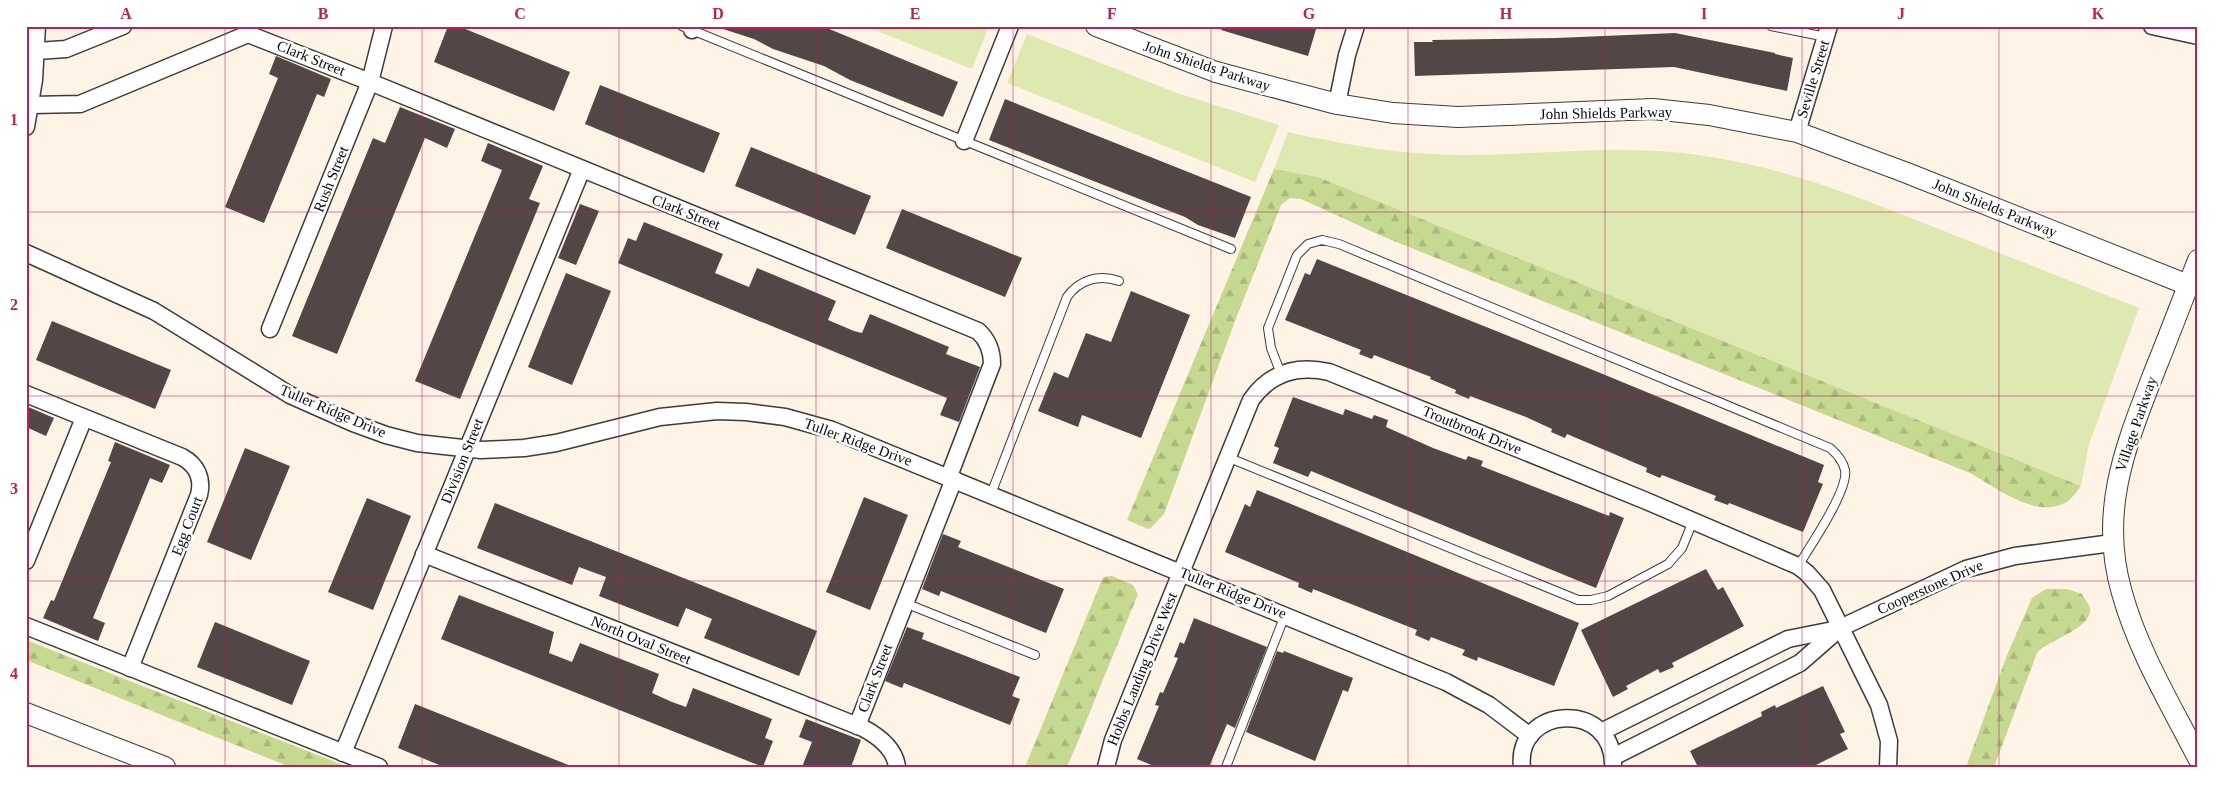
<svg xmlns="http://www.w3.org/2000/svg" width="2224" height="793" font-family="'Times New Roman',serif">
<defs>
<pattern id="forest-firs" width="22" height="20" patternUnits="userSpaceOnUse" patternTransform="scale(1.25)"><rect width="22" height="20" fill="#c6d990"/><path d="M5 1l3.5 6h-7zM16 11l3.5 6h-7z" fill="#a9b97b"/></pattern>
</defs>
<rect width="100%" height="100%" fill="#fff3e6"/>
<g fill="#dee8b1">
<path d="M865 26H989L972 69Z"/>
<path d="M1027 34 1177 93 1279 125 1255 182 1007 83Z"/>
<path d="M1288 132C1346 145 1404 155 1463 155 1542 155 1619 144 1698 155 1781 166 1856 196 1934 227 2002 254 2071 281 2139 308L2089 444 2081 486 1318 177 1274 169Z"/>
</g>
<g fill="url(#forest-firs)">
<path d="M1274 169 1318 177 2081 486C2076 492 2071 500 2065 503 2036 519 1995 487 1970 473L1384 237 1301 199 1290 198 1281 205 1235 321 1164 514 1151 528 1148 529 1127 520Z"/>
<path d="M1112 576 1133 585 1138 594 1076 746 1067 767H1025L1103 577Z"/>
<path d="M2046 589H2067L2082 594C2084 598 2089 604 2090 608 2093 629 2049 639 2037 653L1994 767H1966L2007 655 2032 598Z"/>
<path d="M26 640 348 767H290L26 660Z"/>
</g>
<g fill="#524746">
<path d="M448 26H458L570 72 554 111 434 62Z"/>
<path d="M723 26H822L958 82 943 117 850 80 824 66 773 49 754 39 723 29Z"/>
<path d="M1222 26H1317L1308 56 1221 30Z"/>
<path d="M1675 33 1775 53V54L1793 58 1787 91 1674 67 1415 76 1414 42H1433L1432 40 1556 38Z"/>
<path d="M276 56 331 79 324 97 317 94 264 223 225 207 278 78 269 74Z"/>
<path d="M600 85 720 133 704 173 585 124Z"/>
<path d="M1005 99 1251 197 1235 238 1198 225 1185 217 989 140Z"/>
<path d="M400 107 455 129 447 148 425 138 337 354 292 336 373 138 385 143Z"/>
<path d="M488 143 543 166 529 199 540 203 460 399 415 381 502 170 481 161Z"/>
<path d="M751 147 871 196 855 235 735 186Z"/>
<path d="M580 204 599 211 576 265 558 258Z"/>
<path d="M902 209 1022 258 1005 297 886 248Z"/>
<path d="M644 222 723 254 715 273 749 287 757 268 836 301 828 320 854 331 862 333 870 314 949 347 946 354 980 367 959 422 940 415 947 398 618 263 628 238 636 241Z"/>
<path d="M1317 259 1593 370 1824 465 1818 482 1823 484 1803 532 1729 503 1728 505 1714 500 1716 496 1662 475 1660 478 1646 472 1647 468 1567 434 1565 438 1551 432 1552 429 1526 417 1470 396 1469 399 1455 393 1456 390 1430 379 1431 377 1374 355 1372 359 1359 354 1361 350 1285 320 1305 273 1310 275Z"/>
<path d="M566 273 611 291 572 385 528 367Z"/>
<path d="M1131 291 1190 315 1141 438 1082 415 1078 427 1038 411 1054 372 1068 378 1086 333 1111 342Z"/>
<path d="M52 321 171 370 155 409 36 360Z"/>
<path d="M1293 397 1343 415 1345 409 1372 419 1374 415 1388 420 1386 427 1433 448 1466 460 1468 456 1483 461 1481 466 1609 516 1610 512 1624 518 1596 588 1311 471 1308 477 1273 463 1279 448 1274 446Z"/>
<path d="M26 406 54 418 46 436 26 427Z"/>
<path d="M115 442 170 465 162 483 150 478 93 618 105 623 98 641 43 618 51 600 54 601 111 462 108 461Z"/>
<path d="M245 448 290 466 251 560 207 542Z"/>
<path d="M1257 490 1579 623 1554 686 1478 657 1477 661 1462 655 1465 650 1431 637 1429 641 1415 635 1417 630 1313 589 1312 593 1298 587 1299 583 1225 552 1245 504 1250 507Z"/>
<path d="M864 497 908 515 870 610 826 592Z"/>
<path d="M367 498 411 516 373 610 328 592Z"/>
<path d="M495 503 817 631 799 676 704 638 712 619 686 608 678 627 599 596 606 577 579 567 572 585 477 548Z"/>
<path d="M943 534 961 541 958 547 1064 589 1046 633 941 591 939 596 922 589Z"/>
<path d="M1706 569 1718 590 1723 587 1744 626 1672 663 1674 667 1660 673 1658 669 1626 686 1628 689 1613 697 1581 630Z"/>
<path d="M459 595 554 632 549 653 572 662 580 643 659 674 652 693 672 702 686 707 693 688 772 719 765 738 773 741 763 767 441 639Z"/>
<path d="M1194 618 1267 647 1235 728 1227 724 1209 767H1156L1137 759 1159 706 1155 705 1160 692 1163 693 1178 658 1174 657 1180 642 1184 644Z"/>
<path d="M215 622 310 661 292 705 197 667Z"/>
<path d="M907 627 924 633 922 639 1020 677 1012 696 1020 699 1010 725 904 683 902 688 885 681Z"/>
<path d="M1277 651 1283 653 1284 651 1353 678 1348 692 1343 690 1315 761 1246 732Z"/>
<path d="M1823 686 1845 732 1840 734 1848 749 1812 767H1698L1690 751 1762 716 1761 712 1775 705 1776 708Z"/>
<path d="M415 704 571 766V767H444L398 748Z"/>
<path d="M806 719 861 740 851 767H802L812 742 799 737Z"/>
</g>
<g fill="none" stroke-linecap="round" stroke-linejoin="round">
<defs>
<g id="service">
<path d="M682 26 1231 249"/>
<path d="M1771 26 1826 37"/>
<path d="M1281 374 1271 348 1268 328 1297 255 1308 244 1322 240 1339 244 1830 448C1837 454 1843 461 1845 470 1849 490 1809 548 1798 566"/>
<path d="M1227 457 1578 600H1591L1608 596 1668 564 1682 548 1693 521"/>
<path d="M991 494 1067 297C1079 280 1098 274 1119 281"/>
<path d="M905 603 1035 655"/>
<path d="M1226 767 1285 615"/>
</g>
<g id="minor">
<path d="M2152 26 2198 36"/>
<path d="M692 30 693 26"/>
<path d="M248 34 370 82 978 331C988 340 992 351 992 364L949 476"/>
<path d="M37 51 66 49 123 26"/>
<path d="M1337 104 1347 55 1356 26"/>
<path d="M31 105 80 104 248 34"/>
<path d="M26 127 34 80 37 26"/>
<path d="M1797 132 1829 26"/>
<path d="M964 141 1010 26"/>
<path d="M26 253 154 311 290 395 353 423 386 435 417 443 481 450 524 448 556 443 660 417 717 411 746 412 785 417 832 430 1446 682 1489 705 1530 736"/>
<path d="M270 329 370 82 384 26"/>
<path d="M26 394 182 457C197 465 203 479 199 495L130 668"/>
<path d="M424 554 863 728C878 736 895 749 897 767"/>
<path d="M26 561 84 418"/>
<path d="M26 626 379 767"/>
<path d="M857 726 954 479"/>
<path d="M1601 732 1788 639 1838 629 1966 569 2015 556 2112 543"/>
<path d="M343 753 582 169"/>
<path d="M1613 757 1800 663 1839 629"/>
<path d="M1106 767 1113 740 1251 400C1270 373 1297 365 1329 372L1644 500 1798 566 1807 573 1822 590 1879 705 1889 741 1888 767"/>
<path d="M1522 767C1515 705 1615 699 1613 767"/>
</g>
<g id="tertiary">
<path d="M1096 26 1216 72 1337 104 1393 113 1458 117 1653 109 1709 115 1797 132 1907 173 2188 285"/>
<path d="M2198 260C2184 296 2170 333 2155 370 2126 445 2098 511 2122 593 2138 651 2171 705 2198 758"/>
<path d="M26 713 165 767"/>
</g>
</defs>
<use href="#service" stroke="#3c3c3c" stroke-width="10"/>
<use href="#minor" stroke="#3c3c3c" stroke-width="19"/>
<use href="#tertiary" stroke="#3c3c3c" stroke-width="22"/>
<use href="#service" stroke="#fff" stroke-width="8"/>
<use href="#minor" stroke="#fff" stroke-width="16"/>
<use href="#tertiary" stroke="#fff" stroke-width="20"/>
</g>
<path fill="none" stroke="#b92255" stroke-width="1" stroke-opacity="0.55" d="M225 26V767M422 26V767M619 26V767M816 26V767M1013 26V767M1211 26V767M1408 26V767M1605 26V767M1802 26V767M1999 26V767M26 212H2198M26 396H2198M26 581H2198"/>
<g text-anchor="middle" stroke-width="5" stroke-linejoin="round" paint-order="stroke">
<g font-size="15" fill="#090909" stroke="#fff">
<text transform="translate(311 58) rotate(22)" y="5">Clark Street</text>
<text transform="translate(1207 66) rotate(18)" y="5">John Shields Parkway</text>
<text transform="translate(1813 79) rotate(-73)" y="5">Seville Street</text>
<text transform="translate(1606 113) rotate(-1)" y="5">John Shields Parkway</text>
<text transform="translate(331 179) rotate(-68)" y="5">Rush Street</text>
<text transform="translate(1995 208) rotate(22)" y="5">John Shields Parkway</text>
<text transform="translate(686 212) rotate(22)" y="5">Clark Street</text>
<text transform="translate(333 411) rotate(23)" y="5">Tuller Ridge Drive</text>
<text transform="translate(2136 424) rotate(-71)" y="5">Village Parkway</text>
<text transform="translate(1472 430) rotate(22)" y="5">Troutbrook Drive</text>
<text transform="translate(858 442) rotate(20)" y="5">Tuller Ridge Drive</text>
<text transform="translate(462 461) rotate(-68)" y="5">Division Street</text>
<text transform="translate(187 526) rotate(-69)" y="5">Egg Court</text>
<text transform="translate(1930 587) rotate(-24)" y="5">Cooperstone Drive</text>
<text transform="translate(1233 593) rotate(22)" y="5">Tuller Ridge Drive</text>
<text transform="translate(641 640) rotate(22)" y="5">North Oval Street</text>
<text transform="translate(1142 669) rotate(-68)" y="5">Hobbs Landing Drive West</text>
<text transform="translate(875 678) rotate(-69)" y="5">Clark Street</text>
</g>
</g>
<rect width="2224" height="793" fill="none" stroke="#ffffff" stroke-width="55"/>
<rect x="28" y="28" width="2168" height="738" fill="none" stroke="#b92255" stroke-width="2"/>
<g font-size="16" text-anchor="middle" font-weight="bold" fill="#b92255">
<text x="126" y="19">A</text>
<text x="323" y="19">B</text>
<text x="520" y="19">C</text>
<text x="718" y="19">D</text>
<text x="915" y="19">E</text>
<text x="1112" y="19">F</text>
<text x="1309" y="19">G</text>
<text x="1506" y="19">H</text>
<text x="1704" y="19">I</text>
<text x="1901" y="19">J</text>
<text x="2098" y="19">K</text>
<text x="14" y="125">1</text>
<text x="14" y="310">2</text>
<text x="14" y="494">3</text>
<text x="14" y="679">4</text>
</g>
</svg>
